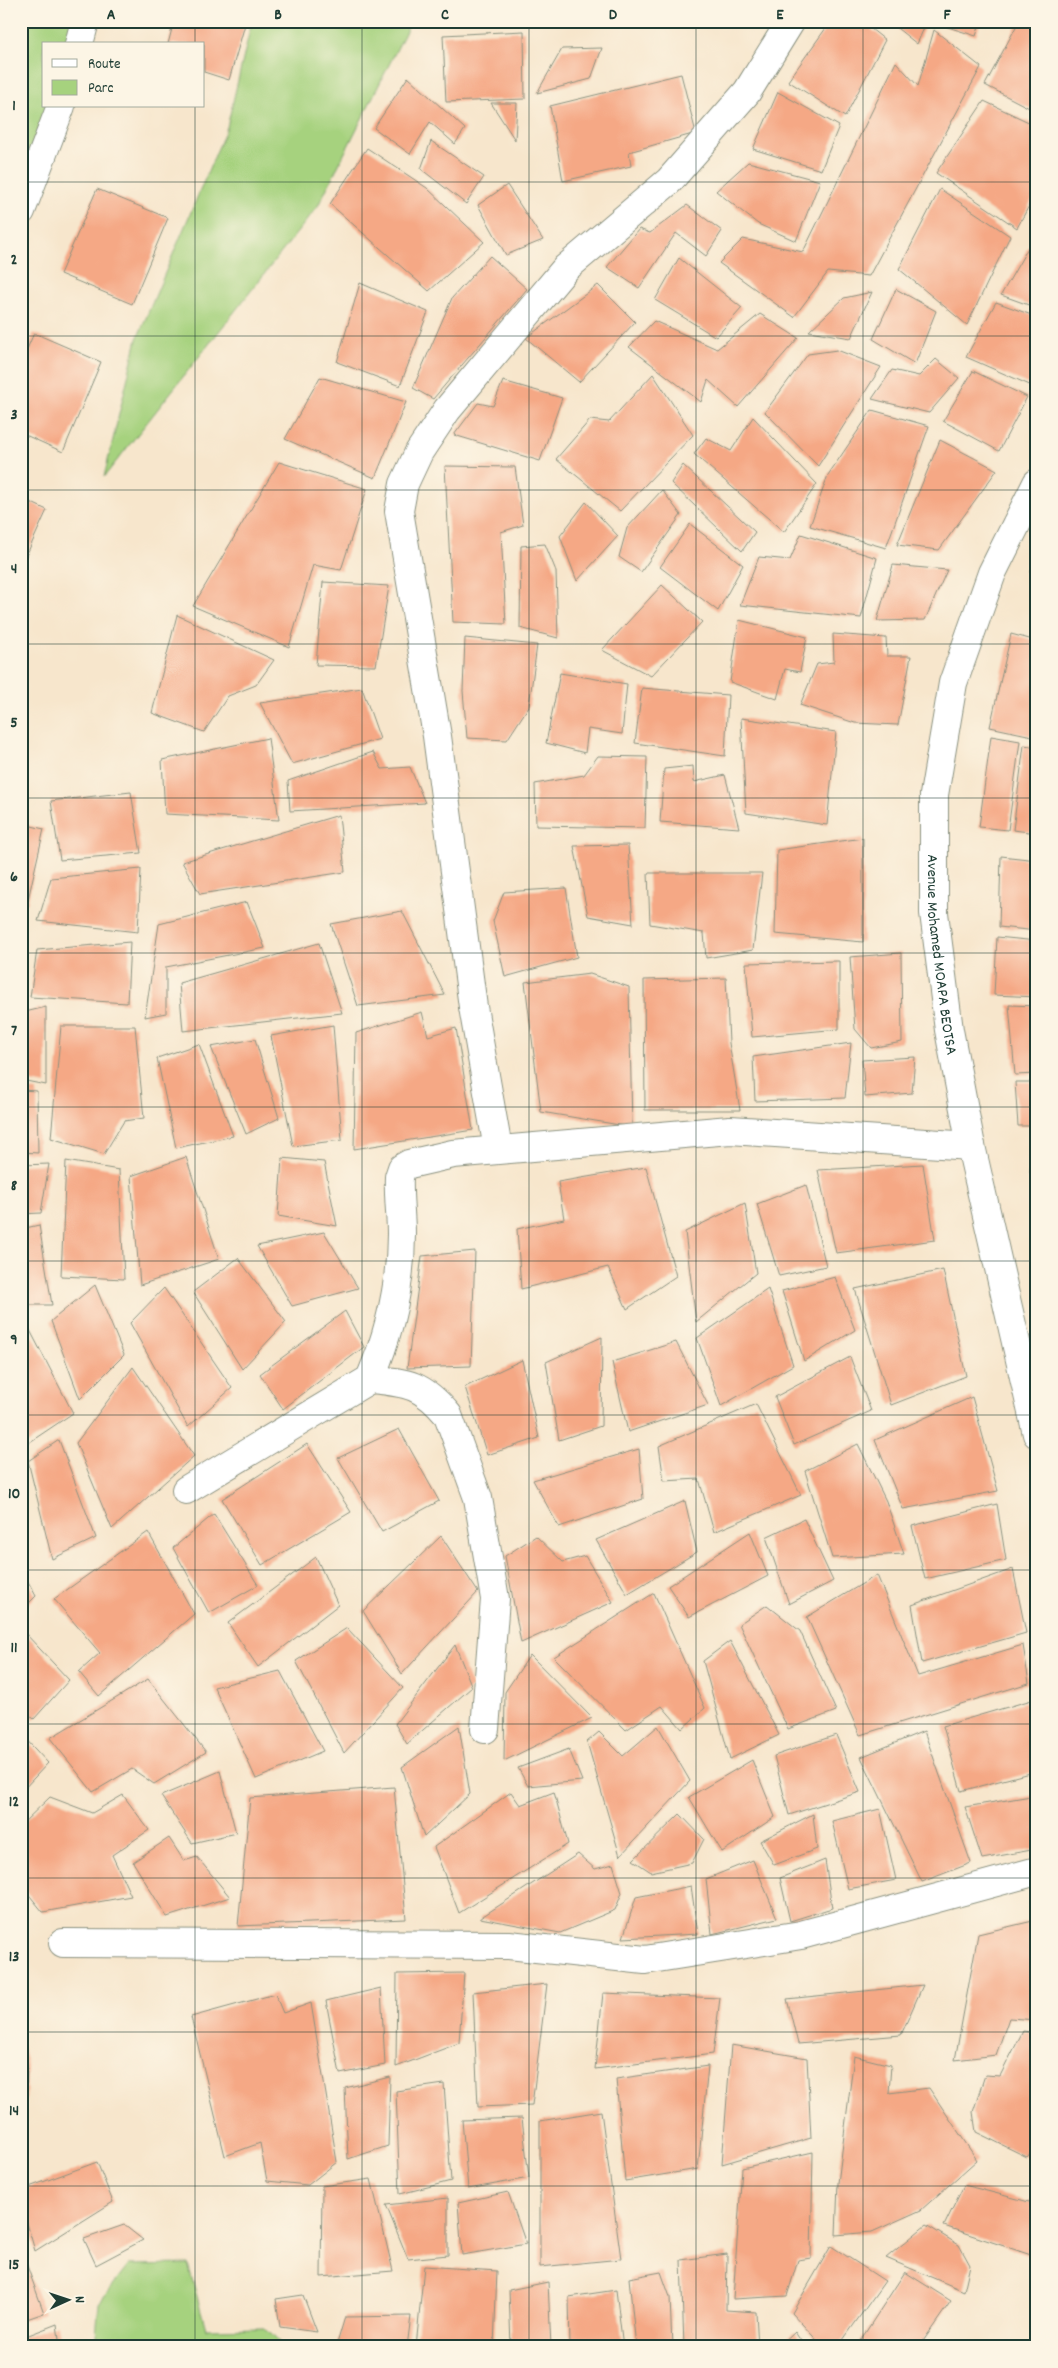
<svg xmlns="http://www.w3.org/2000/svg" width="1058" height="2368" font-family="Dekko,sans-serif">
<rect width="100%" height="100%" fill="#fcf5e5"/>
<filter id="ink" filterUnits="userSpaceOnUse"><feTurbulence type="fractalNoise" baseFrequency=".02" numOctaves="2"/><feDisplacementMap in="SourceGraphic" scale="10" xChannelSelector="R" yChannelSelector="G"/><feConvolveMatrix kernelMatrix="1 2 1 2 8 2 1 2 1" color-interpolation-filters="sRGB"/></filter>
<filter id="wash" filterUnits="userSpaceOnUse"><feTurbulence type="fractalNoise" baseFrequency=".0096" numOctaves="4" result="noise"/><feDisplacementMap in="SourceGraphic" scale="20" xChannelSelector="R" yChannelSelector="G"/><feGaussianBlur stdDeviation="1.12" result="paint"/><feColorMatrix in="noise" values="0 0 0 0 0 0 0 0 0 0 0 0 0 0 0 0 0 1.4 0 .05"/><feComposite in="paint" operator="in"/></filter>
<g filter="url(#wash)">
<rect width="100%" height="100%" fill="#f7e6cc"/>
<g fill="#a6d27e" stroke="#628859">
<path d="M21 21H85L77 44H44V106H49L21 170Z"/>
<path d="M252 21H411L318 206 104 477 137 339 227 127Z"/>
<path d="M188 2264 206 2329 265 2328 281 2344 324 2347H95L99 2303 129 2265Z"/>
</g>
<g id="blocks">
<g fill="#f5a885">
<path d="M174 21H246L229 80 204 72V44H168Z"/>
<path d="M831 21H861L885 40 845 117 788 81Z"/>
<path d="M888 21H927L917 44Z"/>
<path d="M929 21H981L976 36Z"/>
<path d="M1019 21H1037V112L985 85Z"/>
<path d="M934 30 981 67 869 276 828 272 794 317 719 263 743 239 803 252 896 62 918 86Z"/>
<path d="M524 31 525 99 446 102 443 35Z"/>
<path d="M602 48 591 79 537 93 562 49Z"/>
<path d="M681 74 696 133 629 152 631 166 563 181 550 106Z"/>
<path d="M408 77 465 129 455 144 430 122 410 154 374 128Z"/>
<path d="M778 92 839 126 821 170 753 149Z"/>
<path d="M984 101 1037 126V191L1017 228 936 173Z"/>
<path d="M491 103H517L515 140Z"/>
<path d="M431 141 484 177 466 204 421 169Z"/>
<path d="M367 148 427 188 484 242 429 291 330 204Z"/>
<path d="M748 162 820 181 796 241 758 224 716 191Z"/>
<path d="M507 185 543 240 506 255 478 205Z"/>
<path d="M97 189 168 218 132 304 60 274Z"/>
<path d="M940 189 1010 236 967 325 899 269Z"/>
<path d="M687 205 722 231 706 256 676 233 639 288 607 267 639 229 650 233Z"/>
<path d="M1037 232V308L1001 295Z"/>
<path d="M490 256 527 289 433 399 413 388 452 298Z"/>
<path d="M679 258 742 308 716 337 655 300Z"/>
<path d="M360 283 428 312 400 386 337 362Z"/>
<path d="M598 285 635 322 579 382 526 338Z"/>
<path d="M896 289 936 311 915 364 873 339Z"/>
<path d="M872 292 851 338 809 331 844 298Z"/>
<path d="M996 302 1037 317V377L1032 386 966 357Z"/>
<path d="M760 314 798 338 738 407 708 380 701 402 629 347 654 321 717 349Z"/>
<path d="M34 333 101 362 63 452 21 433V363Z"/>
<path d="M837 350 881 367 818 466 765 412 808 354Z"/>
<path d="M936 359 959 378 929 413 872 399 892 370 919 376Z"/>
<path d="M973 371 1027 397 999 451 943 421Z"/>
<path d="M653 374 693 435 620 511 556 459 590 420 609 422Z"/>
<path d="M320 377 406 402 375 478 285 439Z"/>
<path d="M503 381 562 398 540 461 454 435 478 403 493 406Z"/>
<path d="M872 410 929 426 886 548 810 526 828 475Z"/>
<path d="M753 417 817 484 784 532 694 454 706 438 731 451Z"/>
<path d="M940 440 997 470 939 550 897 545Z"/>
<path d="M279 462 367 489 341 570 313 565 289 647 193 606Z"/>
<path d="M683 465 755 532 742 551 671 483Z"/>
<path d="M445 466 515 467 523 525 501 532 506 624 453 622Z"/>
<path d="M662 490 681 515 641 572 619 557 627 528Z"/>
<path d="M21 498 47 510 21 567Z"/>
<path d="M586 502 618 536 577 581 560 536Z"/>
<path d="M690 524 743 565 718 611 660 567Z"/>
<path d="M801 534 877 558 861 618 740 605 759 557 790 560Z"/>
<path d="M545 544 556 571 558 638 520 628 521 546Z"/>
<path d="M1037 560V577L1030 573Z"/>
<path d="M893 565 947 570 925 620 877 621Z"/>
<path d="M323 582 389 586 376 666 316 665Z"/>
<path d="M662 585 702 622 651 676 602 650Z"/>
<path d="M177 615 274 660 256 685 228 696 204 732 152 713Z"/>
<path d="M739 620 807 637 800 672 785 669 777 699 730 682Z"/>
<path d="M833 634 886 638 887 656H911L898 725 855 723 800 705 817 664 834 662Z"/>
<path d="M1011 634 1037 641V737L990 727Z"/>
<path d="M465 638 537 645 529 706 507 740 467 738 463 691Z"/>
<path d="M560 673 627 684 622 734 588 729 585 753 546 743Z"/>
<path d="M362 688 380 739 292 764 260 703Z"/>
<path d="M642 688 728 695 725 756 635 743Z"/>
<path d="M741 718 836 732 827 825 746 813Z"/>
<path d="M991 736 1020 741 1008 830 979 827Z"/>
<path d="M268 738 279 820 165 814 162 760Z"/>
<path d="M1024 745 1037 747V833L1013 830Z"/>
<path d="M373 752 382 769 410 767 425 803 290 811 288 781Z"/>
<path d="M598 756 647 757 645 828 536 826 535 784 584 775Z"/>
<path d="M693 766 694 782 725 775 739 828 660 822 664 769Z"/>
<path d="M131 792 141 853 60 860 51 801Z"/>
<path d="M339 815 345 872 200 894 182 862Z"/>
<path d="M23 824 44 829 27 904H21V829Z"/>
<path d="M863 838V942L775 934 777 850Z"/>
<path d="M628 845 633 924 588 916 574 846Z"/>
<path d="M1001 856 1037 860V931L999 927Z"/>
<path d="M141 869 138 932 38 921 51 878Z"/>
<path d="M648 873H762L753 950 706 958 704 933 650 924Z"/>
<path d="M566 888 577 957 505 977 493 921 504 892Z"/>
<path d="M247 902 265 948 166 967V1013L145 1017 159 924Z"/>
<path d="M402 911 445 995 358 1006 331 924Z"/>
<path d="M997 937 1037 941V997L994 995Z"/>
<path d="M130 942 127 1003 30 997 37 950Z"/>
<path d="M319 943 342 1013 183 1031 179 983Z"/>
<path d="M901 953 902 1042 871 1048 855 1029 850 957Z"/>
<path d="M839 961V1029L752 1037 746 963Z"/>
<path d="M590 974 629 987 632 1127 541 1112 525 982Z"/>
<path d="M726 978 729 1043 740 1110H645L644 980Z"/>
<path d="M1009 1005 1037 1006V1074L1015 1075Z"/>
<path d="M46 1007V1085L21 1080V1013Z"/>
<path d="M422 1012 428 1036 456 1028 473 1130 354 1149 356 1033Z"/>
<path d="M333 1025 342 1140 293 1146 271 1036Z"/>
<path d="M61 1026H135L144 1118 124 1121 104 1154 51 1138Z"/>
<path d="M255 1039 279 1118 246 1134 211 1047Z"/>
<path d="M851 1043 845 1098 755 1101 753 1057Z"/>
<path d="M199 1044 233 1136 176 1148 157 1058Z"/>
<path d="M915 1057 912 1093 865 1097 862 1060Z"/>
<path d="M1015 1082H1037V1126H1018Z"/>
<path d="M21 1090 37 1091 38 1153 21 1152Z"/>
<path d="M1033 1132H1037V1172H1030Z"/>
<path d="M186 1157 219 1259 140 1285 131 1176Z"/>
<path d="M282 1158 324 1162 337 1226 278 1216Z"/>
<path d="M66 1161 119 1170 124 1279 61 1276Z"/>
<path d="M49 1164 41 1213 21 1214V1165Z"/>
<path d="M923 1164 935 1240 836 1253 818 1170Z"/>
<path d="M646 1167 676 1276 627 1309 608 1267 521 1289 517 1229 564 1219 558 1182Z"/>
<path d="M806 1185 826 1266 779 1276 757 1204Z"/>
<path d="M745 1203 756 1273 696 1322 685 1232Z"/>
<path d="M39 1225 52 1305H21V1229Z"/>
<path d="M324 1232 358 1288 292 1306 257 1246Z"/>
<path d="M475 1251 471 1366 407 1368 422 1256Z"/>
<path d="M238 1258 286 1322 242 1369 193 1292Z"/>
<path d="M943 1270 966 1376 891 1405 855 1289Z"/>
<path d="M835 1277 855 1330 804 1361 782 1291Z"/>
<path d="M95 1285 124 1355 80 1399 51 1321Z"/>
<path d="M164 1288 232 1388 188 1427 130 1323Z"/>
<path d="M768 1289 793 1365 721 1406 697 1338Z"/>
<path d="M345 1311 364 1347 283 1409 260 1374Z"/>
<path d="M21 1313 73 1413 21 1448Z"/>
<path d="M602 1337 601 1426 559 1440 546 1362Z"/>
<path d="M676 1342 708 1405 628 1432 612 1362Z"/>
<path d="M850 1357 871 1411 794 1445 775 1397Z"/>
<path d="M522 1360 539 1438 487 1455 465 1387Z"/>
<path d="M133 1367 194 1456 112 1529 76 1443Z"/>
<path d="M972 1397 998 1491 903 1509 875 1440Z"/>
<path d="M756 1404 801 1495 714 1532 699 1479 664 1481 659 1446Z"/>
<path d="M399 1429 439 1501 382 1532 338 1458Z"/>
<path d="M59 1440 96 1538 52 1559 28 1461Z"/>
<path d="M307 1444 351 1512 262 1565 222 1499Z"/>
<path d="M858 1444 886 1501 904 1554 832 1558 805 1471Z"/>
<path d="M639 1449 643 1499 559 1527 533 1480Z"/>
<path d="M685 1501 697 1552 627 1594 596 1540Z"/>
<path d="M997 1504 1006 1560 925 1579 912 1526Z"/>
<path d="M214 1514 258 1585 209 1613 173 1548Z"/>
<path d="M804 1519 833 1581 789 1604 766 1537Z"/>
<path d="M148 1532 194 1614 99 1696 79 1672 100 1653 54 1599Z"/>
<path d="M750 1532 768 1576 689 1617 668 1586Z"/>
<path d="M441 1536 478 1592 402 1674 363 1611Z"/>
<path d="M536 1536 563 1562 585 1556 613 1602 521 1643 505 1556Z"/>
<path d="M316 1557 338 1605 258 1667 228 1623Z"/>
<path d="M21 1569 36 1596 21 1611Z"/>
<path d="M1013 1569 1026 1633 922 1663 912 1605Z"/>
<path d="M877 1575 918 1676 1023 1645 1029 1683 860 1735 807 1617Z"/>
<path d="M654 1593 705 1708 682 1729 662 1706 626 1730 554 1657Z"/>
<path d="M767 1605 800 1631 836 1711 788 1729 739 1624Z"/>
<path d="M347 1628 403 1688 344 1753 296 1661Z"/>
<path d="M25 1633 69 1680 34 1719 21 1708V1636Z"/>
<path d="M730 1641 779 1735 730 1759 703 1661Z"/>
<path d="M455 1645 472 1687 407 1744 395 1724Z"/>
<path d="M530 1655 592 1718 504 1761 505 1692Z"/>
<path d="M280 1671 323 1751 256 1779 214 1687Z"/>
<path d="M148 1679 206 1752 154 1784 132 1769 93 1792 50 1738Z"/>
<path d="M1035 1699 1037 1713V1771L961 1791 943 1726Z"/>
<path d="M459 1726 470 1794 424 1837 402 1767Z"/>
<path d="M658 1726 690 1781 620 1856 587 1742 599 1732 623 1756Z"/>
<path d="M924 1731 971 1863 922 1882 861 1757Z"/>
<path d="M21 1734 48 1763 21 1792Z"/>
<path d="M836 1735 860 1792 789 1815 774 1756Z"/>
<path d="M569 1749 582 1781 528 1786 518 1768Z"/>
<path d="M752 1760 775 1817 722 1852 689 1797Z"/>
<path d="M220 1771 236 1833 192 1843 161 1796Z"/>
<path d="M394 1787 406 1919 238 1926 250 1798Z"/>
<path d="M511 1792 520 1805 554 1792 568 1844 459 1913 434 1847Z"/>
<path d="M123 1795 149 1830 112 1855 131 1896 43 1912 21 1885V1825L50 1797 92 1813Z"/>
<path d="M1037 1795V1849L982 1859 965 1807Z"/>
<path d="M880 1809 896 1880 848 1889 832 1821Z"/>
<path d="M680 1814 704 1839 692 1863 651 1872 633 1860Z"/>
<path d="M813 1814 817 1849 774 1865 760 1841Z"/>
<path d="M169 1838 184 1861 197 1857 230 1897 167 1917 133 1862Z"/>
<path d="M578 1854 595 1869 613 1864 622 1893 615 1910 560 1933 480 1918Z"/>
<path d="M753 1860 777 1918 712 1934 706 1879Z"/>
<path d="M825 1860 832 1908 790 1921 780 1878Z"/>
<path d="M691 1886 698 1934 623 1938 636 1897Z"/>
<path d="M1037 1920V2020L1009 2018 996 2055 955 2060 978 1934Z"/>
<path d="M464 1973 459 2043 396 2067 397 1974Z"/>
<path d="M547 1984 532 2105 478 2107 473 1992Z"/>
<path d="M923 1985 901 2035 798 2044 787 1999Z"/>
<path d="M381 1988 385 2065 340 2074 326 2001Z"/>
<path d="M603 1993 720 1998 713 2054 595 2069Z"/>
<path d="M275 1994 283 2013 311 2003 337 2162 308 2185 267 2181 260 2143 225 2156 191 2017Z"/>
<path d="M1023 2031 1037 2033V2145L1027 2157 976 2132 973 2112 985 2075 1000 2076Z"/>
<path d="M21 2038 27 2066 25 2137 21 2139Z"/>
<path d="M731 2045 807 2058 811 2138 722 2164Z"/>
<path d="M854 2056 891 2065 889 2093 929 2088 977 2160 921 2210 872 2232 836 2235 838 2183Z"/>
<path d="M708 2066 698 2169 625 2181 616 2079Z"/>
<path d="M390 2077 388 2146 348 2159 345 2088Z"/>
<path d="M444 2084 451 2181 400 2194 396 2091Z"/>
<path d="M601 2111 621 2259 540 2267V2121Z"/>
<path d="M522 2118 529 2178 468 2189 462 2120Z"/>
<path d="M813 2152 811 2258 798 2260 787 2296 733 2299 742 2168Z"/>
<path d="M97 2162 113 2202 35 2251 21 2202V2190Z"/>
<path d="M371 2179 393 2271 321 2277 322 2186Z"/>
<path d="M964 2185 1029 2202 1037 2192V2257L944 2226Z"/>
<path d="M508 2192 526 2244 462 2255 458 2203Z"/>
<path d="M448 2198V2255L408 2259 386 2205Z"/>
<path d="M124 2225 143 2240 96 2265 84 2239Z"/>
<path d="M926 2225 959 2245 970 2265 964 2291 886 2258Z"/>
<path d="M831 2246 885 2281 838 2347H823L792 2313Z"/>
<path d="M21 2249 44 2313 21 2321Z"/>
<path d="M727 2254 726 2310 756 2312 758 2347H684L681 2260Z"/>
<path d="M424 2266 497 2271 494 2347H416Z"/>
<path d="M661 2272 670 2297 672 2347H636L629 2278Z"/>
<path d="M905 2272 951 2301 919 2347H856Z"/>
<path d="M548 2282 551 2347H511L509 2290Z"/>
<path d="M616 2290 623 2347H570L569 2297Z"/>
<path d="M303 2295 317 2332 280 2327 276 2299Z"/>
<path d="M411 2316 407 2347H336L345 2317Z"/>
<path d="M57 2324 60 2347H21V2338Z"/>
<path d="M795 2332 805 2347H779Z"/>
</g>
</g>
</g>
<g filter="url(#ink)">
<use href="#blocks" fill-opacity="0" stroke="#8b9280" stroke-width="1"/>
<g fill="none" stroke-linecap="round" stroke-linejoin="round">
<defs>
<g id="minor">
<path d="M79 44 85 21"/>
<path d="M21 211 61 106"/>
<path d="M498 1149 473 1007 437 736 399 511 404 484 419 452 447 410 566 268 669 181 747 92 791 21"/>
<path d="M370 1379C409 1383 422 1384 448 1415L478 1498 495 1599 485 1729"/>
<path d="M186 1490 370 1379C389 1334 401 1284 401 1234 401 1215 398 1196 399 1177L402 1168 409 1164 453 1154 730 1130 971 1146"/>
<path d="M63 1943 509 1945 645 1960 801 1935 1037 1871"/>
</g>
<g id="secondary">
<path id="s1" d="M1037 483 992 573 953 683 934 795V913L949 1030 971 1146 1037 1434"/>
</g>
</defs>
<use href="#minor" stroke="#8b9280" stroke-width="30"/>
<use href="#secondary" stroke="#8b9280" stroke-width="30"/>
<use href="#minor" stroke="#fff" stroke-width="28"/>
<use href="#secondary" stroke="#fff" stroke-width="28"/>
</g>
</g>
<path fill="none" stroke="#1f3d34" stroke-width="1" stroke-opacity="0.55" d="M195 21V44M362 21V2347M529 21V2347M696 21V2347M863 21V2347M195 106V2347M21 182H1037M21 336H1037M21 490H1037M21 644H1037M21 798H1037M21 953H1037M21 1107H1037M21 1261H1037M21 1415H1037M21 1570H1037M21 1724H1037M21 1878H1037M21 2032H1037M21 2186H1037"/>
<g text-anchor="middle" stroke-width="4" stroke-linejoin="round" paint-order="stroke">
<g font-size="16" fill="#1f3d34" stroke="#fcf5e5">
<text dy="6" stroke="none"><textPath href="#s1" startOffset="491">Avenue Mohamed MOAPA BEOTSA</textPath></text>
</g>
</g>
<rect width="1058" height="2368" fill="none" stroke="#fcf5e5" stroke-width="55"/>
<rect x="42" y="42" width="162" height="65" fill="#fcf5e5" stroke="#a4ab9e"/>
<rect x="52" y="59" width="25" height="8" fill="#ffffff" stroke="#a4ab9e"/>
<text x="88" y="68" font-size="15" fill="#1f3d34">Route</text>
<rect x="52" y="80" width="25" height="15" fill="#a6d27e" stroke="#a4ab9e"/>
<text x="88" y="92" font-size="15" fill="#1f3d34">Parc</text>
<g transform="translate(68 2300) rotate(87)" stroke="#fcf5e5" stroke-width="4" paint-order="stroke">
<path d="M0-4L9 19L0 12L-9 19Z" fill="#1f3d34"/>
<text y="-8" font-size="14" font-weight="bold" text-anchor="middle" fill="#1f3d34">N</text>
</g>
<rect x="28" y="28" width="1002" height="2312" fill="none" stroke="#1f3d34" stroke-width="2"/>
<g font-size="16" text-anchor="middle" font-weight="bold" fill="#1f3d34">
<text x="111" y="19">A</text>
<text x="278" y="19">B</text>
<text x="445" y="19">C</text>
<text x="613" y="19">D</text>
<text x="780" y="19">E</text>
<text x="947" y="19">F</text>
<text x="14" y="110">1</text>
<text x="14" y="264">2</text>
<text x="14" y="419">3</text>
<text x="14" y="573">4</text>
<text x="14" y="727">5</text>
<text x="14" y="881">6</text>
<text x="14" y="1035">7</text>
<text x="14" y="1190">8</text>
<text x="14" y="1344">9</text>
<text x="14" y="1498">10</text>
<text x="14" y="1652">11</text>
<text x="14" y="1806">12</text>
<text x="14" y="1961">13</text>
<text x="14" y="2115">14</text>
<text x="14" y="2269">15</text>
</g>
</svg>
